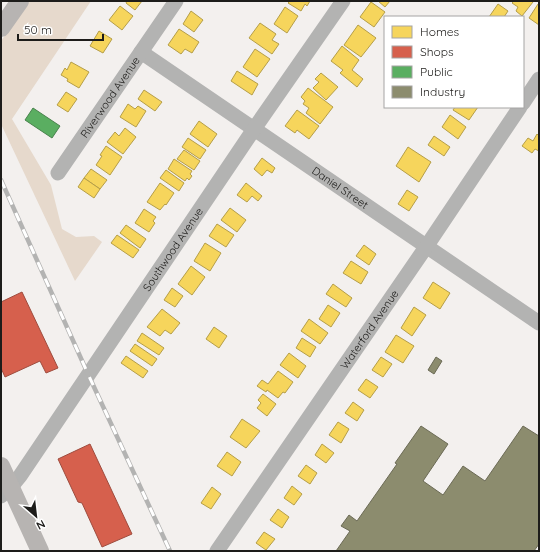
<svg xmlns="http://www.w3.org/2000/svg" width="540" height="552" font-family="Quicksand,sans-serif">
<rect width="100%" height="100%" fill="#f3f0ee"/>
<path fill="#e6d9cc" d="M29 1H91L12 119 51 185 62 229 76 237 94 236 102 242 75 281 1 124V41Z"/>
<g fill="#f6d55c" stroke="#b59e48">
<path d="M127 1H142L135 10 126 3Z"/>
<path d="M290 1H310L307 6 305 4 301 11 288 3Z"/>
<path d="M378 1H390L385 7Z"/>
<path d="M514 1H532L533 2 522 16 516 11 518 7 512 3Z"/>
<path d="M371 2 385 12 374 27 360 17Z"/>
<path d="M498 4 508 11 504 17H489Z"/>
<path d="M538 4 539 5V25L529 18Z"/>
<path d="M120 6 133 16 122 30 109 20Z"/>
<path d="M285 7 298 16 287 33 274 24Z"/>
<path d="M191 11 203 20 194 32 183 24Z"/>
<path d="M260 23 276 34 272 40 279 44 272 54 249 38Z"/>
<path d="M358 25 376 38 361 57 344 45Z"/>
<path d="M179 29 199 42 192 53 185 49 181 54 168 45Z"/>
<path d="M99 31 112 39 103 53 90 46Z"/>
<path d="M342 46 359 60 352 70 363 79 357 87 340 73 343 70 331 61Z"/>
<path d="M255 49 270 59 257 77 243 67Z"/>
<path d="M71 62 89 72 79 88 67 81 68 79 61 75 65 68 67 70Z"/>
<path d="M237 71 258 84 252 95 231 81Z"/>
<path d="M321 73 338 87 326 100 313 88 319 82 315 79Z"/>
<path d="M308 88 333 107 320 124 306 113 309 108 303 104 305 101 301 97Z"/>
<path d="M144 90 162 102 155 111 138 99Z"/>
<path d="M66 92 77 99 68 112 57 105Z"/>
<path d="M128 104 135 109 138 106 146 111 136 127 120 117Z"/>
<path d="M455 107H478L469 120 453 110Z"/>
<path d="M297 110 319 126 309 139 297 130 295 133 285 126Z"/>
<path d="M450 115 466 127 458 139 442 127Z"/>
<path d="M199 121 217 134 208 147 190 134Z"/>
<path d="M125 128 136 137 123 154 107 142 115 132 119 136Z"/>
<path d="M537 134 539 136V151L535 149 532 153 522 146 528 138 533 141Z"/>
<path d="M434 136 450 147 444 156 428 145Z"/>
<path d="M188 138 206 150 200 159 182 147Z"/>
<path d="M106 146 122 157 110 175 96 165 102 156 100 155Z"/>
<path d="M408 147 431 162 419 182 396 166Z"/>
<path d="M184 150 200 161 194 170 177 159Z"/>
<path d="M262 158 275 168 272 173 267 170 262 176 254 169Z"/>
<path d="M174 159 192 171 190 174 192 176 189 180 187 178 185 181 168 169Z"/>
<path d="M91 169 107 180 100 189 84 178Z"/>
<path d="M166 170 184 183 179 191 160 178Z"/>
<path d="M84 178 100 189 94 198 78 187Z"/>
<path d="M160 183 174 193 166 205 165 204 160 210 147 202Z"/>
<path d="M246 183 262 196 258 201 252 196 247 202 237 195Z"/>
<path d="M407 190 418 197 409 211 398 204Z"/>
<path d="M230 208 246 220 237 232 221 220Z"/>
<path d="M144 209 156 217 153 221 155 223 149 232 135 223Z"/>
<path d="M217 224 234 235 226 247 209 236Z"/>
<path d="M126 225 146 239 140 248 120 233Z"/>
<path d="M117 235 139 250 133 258 111 243Z"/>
<path d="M205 243 221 253 210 271 194 261Z"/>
<path d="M364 245 376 254 369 265 356 256Z"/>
<path d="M351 261 368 272 361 284 343 273Z"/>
<path d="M191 266 205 277 192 295 178 284Z"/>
<path d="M433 282 450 293 440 309 423 298Z"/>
<path d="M333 284 352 298 346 307 326 294Z"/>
<path d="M172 288 183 296 175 307 164 300Z"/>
<path d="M328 305 340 313 331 327 319 319Z"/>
<path d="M414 307 426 315 412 336 401 328Z"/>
<path d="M162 309 180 323 171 334 165 330 160 336 147 327Z"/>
<path d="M309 319 328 333 320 344 301 331Z"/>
<path d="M214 327 227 336 219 348 206 339Z"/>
<path d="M142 333 164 348 159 355 137 341Z"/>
<path d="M396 335 414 346 403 363 385 352Z"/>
<path d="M302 338 316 347 310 357 296 348Z"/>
<path d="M135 344 157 359 152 366 130 351Z"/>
<path d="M289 353 306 366 298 378 280 365Z"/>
<path d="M126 356 148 371 143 378 121 363Z"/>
<path d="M381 357 392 364 383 377 372 370Z"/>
<path d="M278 371 293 382 285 393 283 392 278 398 267 390 266 392 257 386 262 380 268 384Z"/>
<path d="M366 379 378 387 370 398 358 390Z"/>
<path d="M263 394 276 404 267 416 257 408 261 403 258 400Z"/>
<path d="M353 402 364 410 357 421 345 413Z"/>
<path d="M242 419 260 431 246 448 230 437Z"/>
<path d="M338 422 349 429 341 443 329 435Z"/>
<path d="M322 444 334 453 326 463 315 455Z"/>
<path d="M227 452 241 462 232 476 217 466Z"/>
<path d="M306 465 317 473 310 484 298 476Z"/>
<path d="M292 486 302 494 294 505 284 498Z"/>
<path d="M212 487 221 494 211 509 201 503Z"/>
<path d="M278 509 289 517 282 528 270 520Z"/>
<path d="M264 532 275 539 266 550 256 543Z"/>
</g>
<g fill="#d6604d" stroke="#9e4c3e">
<path d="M22 292 58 368 46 373 40 361 5 377 1 368V302Z"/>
<path d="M90 444 132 534 102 547 82 503 78 502 58 459Z"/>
</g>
<path fill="#5aae61" stroke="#48824c" d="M33 108 60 126 52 138 25 120Z"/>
<g fill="#8c8c6e" stroke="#6b6a55">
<path d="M436 357 442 361 434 374 428 370Z"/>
<path d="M421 426 448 444 423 481 443 495 463 466 485 481 523 426 539 436V544L534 551H336L350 531 341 526 349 515 357 521 397 464 395 463Z"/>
</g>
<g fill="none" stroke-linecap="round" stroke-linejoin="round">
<g stroke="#b3b3b2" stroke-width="15">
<path id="s1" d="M141 52 539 323"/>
<path d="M523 103 539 79"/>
<path id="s2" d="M58 173 176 1"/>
<path id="s3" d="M1 496 11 487 20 476 254 129 343 1"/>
<path id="s4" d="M217 551 426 247 520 107"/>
</g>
<g stroke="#b7b4b2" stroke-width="18">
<path d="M1 28 20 1"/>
<path d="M1 466 40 551"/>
</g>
<defs>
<path id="rail" d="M1 180 88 374 170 551"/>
</defs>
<use href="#rail" stroke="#b3b3b2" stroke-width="4.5"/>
<use href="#rail" stroke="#fff" stroke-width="3" stroke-dasharray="9" stroke-linecap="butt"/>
</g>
<g text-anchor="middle" stroke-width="4" stroke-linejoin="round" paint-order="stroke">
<g font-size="11" fill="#1d1c1a" stroke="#fff">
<text dy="4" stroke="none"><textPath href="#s2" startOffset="92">Riverwood Avenue</textPath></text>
<text dy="4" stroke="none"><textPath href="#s1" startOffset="241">Daniel Street</textPath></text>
<text dy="4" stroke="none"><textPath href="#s3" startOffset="301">Southwood Avenue</textPath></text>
<text dy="4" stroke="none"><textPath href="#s4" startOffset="269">Waterford Avenue</textPath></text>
</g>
</g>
<rect width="540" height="552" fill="none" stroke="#1d1c1a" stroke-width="4"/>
<rect x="384" y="16" width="140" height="92" fill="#ffffff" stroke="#a5a4a3"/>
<rect x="392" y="26" width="20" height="12" fill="#f6d55c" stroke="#a5a4a3"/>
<text x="420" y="36" font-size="12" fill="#1d1c1a">Homes</text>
<rect x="392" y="46" width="20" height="12" fill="#d6604d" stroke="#a5a4a3"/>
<text x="420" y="56" font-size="12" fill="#1d1c1a">Shops</text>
<rect x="392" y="66" width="20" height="12" fill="#5aae61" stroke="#a5a4a3"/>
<text x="420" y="76" font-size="12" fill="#1d1c1a">Public</text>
<rect x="392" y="86" width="20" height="12" fill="#8c8c6e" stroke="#a5a4a3"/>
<text x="420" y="96" font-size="12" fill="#1d1c1a">Industry</text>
<g transform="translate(36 516) rotate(152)" stroke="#ffffff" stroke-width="3" paint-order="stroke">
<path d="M0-3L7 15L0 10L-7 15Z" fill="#1d1c1a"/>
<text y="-6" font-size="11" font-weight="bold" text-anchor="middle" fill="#1d1c1a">N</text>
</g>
<path d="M18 34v6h85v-6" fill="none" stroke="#1d1c1a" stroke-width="2"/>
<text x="24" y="34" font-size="12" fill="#1d1c1a" stroke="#ffffff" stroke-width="3" paint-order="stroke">50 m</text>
</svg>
